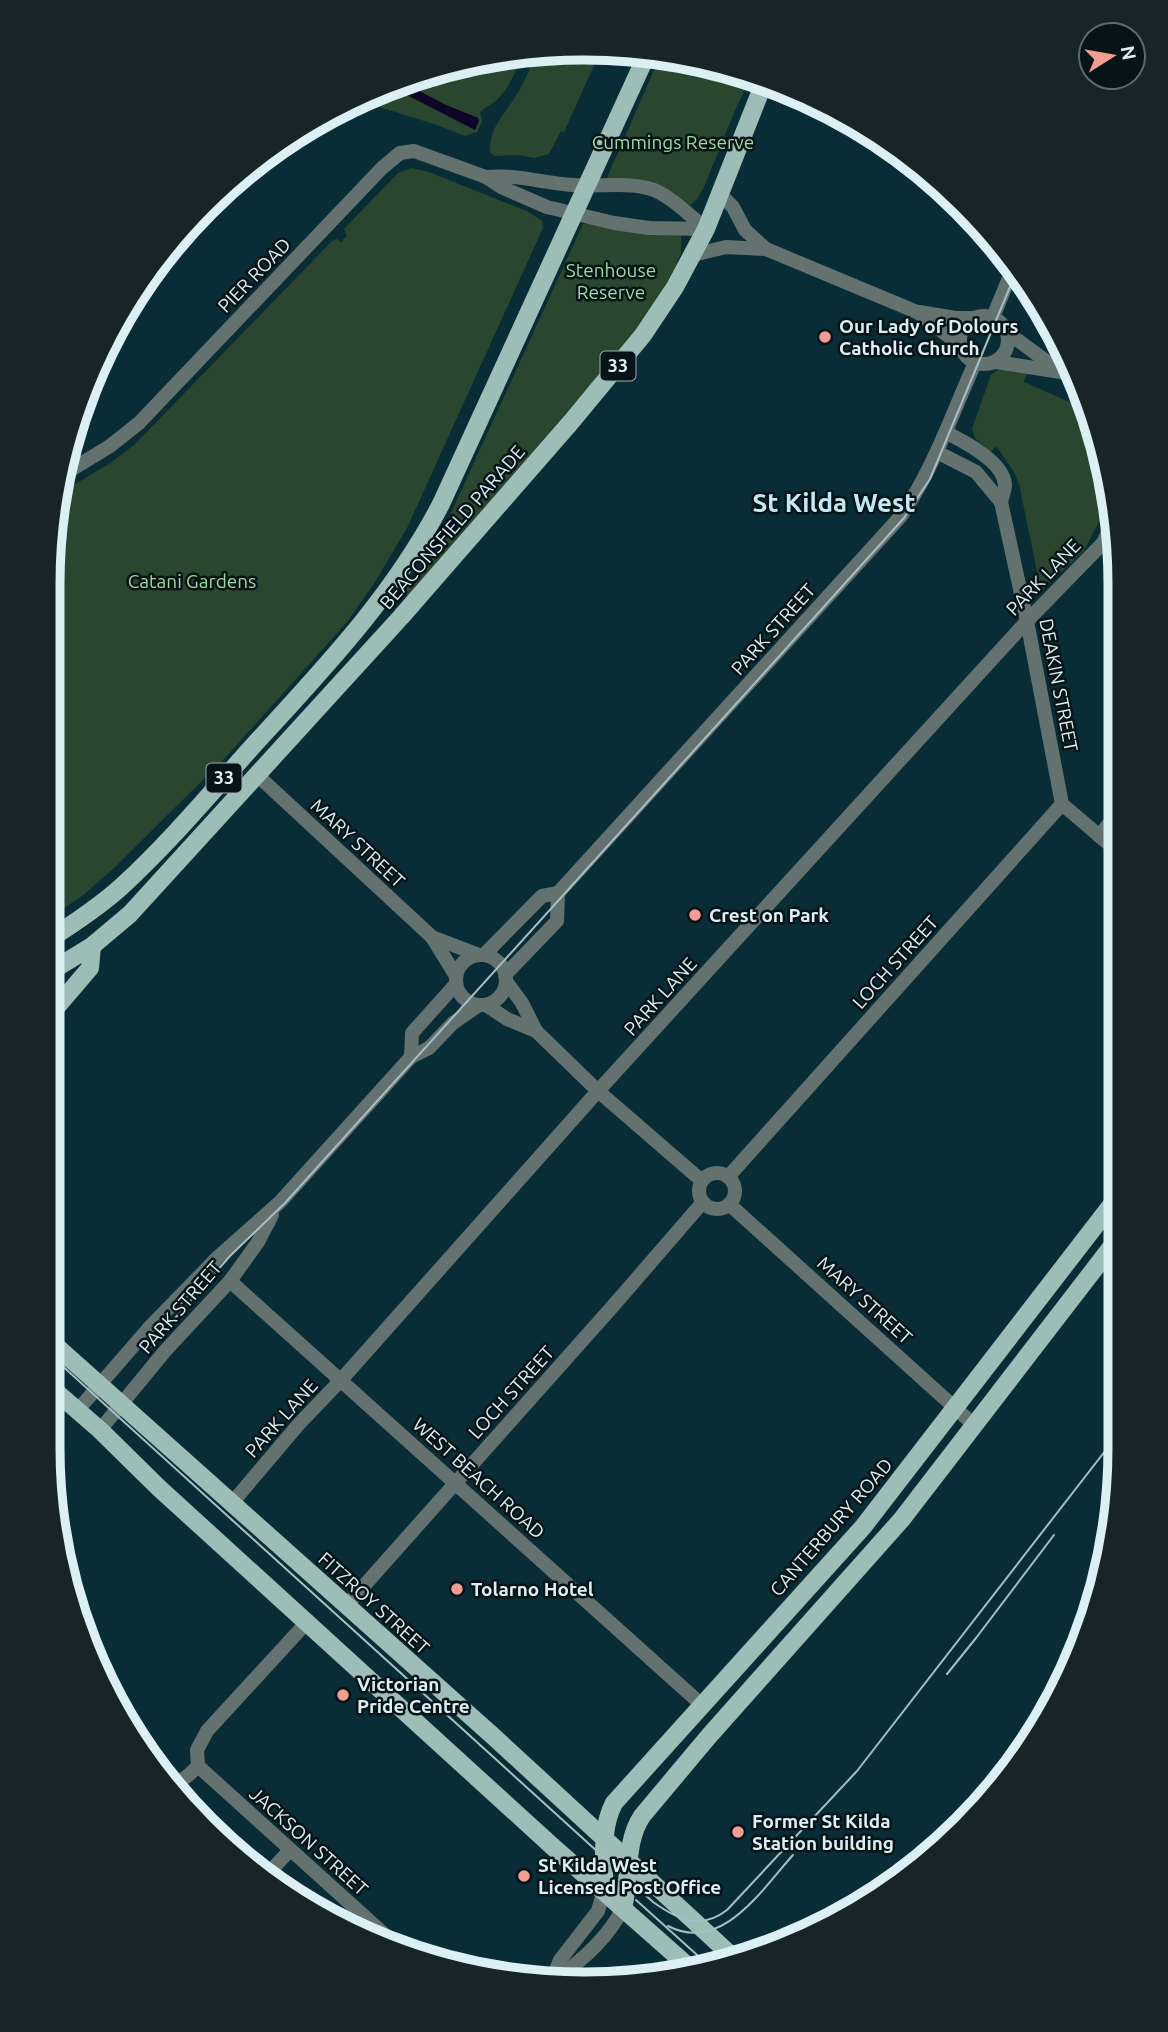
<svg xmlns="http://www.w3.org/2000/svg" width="1168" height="2032" font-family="Ubuntu,sans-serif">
<rect width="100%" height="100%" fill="#092d36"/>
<g fill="#2a462e">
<path d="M549 48 601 50 564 132 561 131 549 154 534 158 519 155 494 156 490 152C489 133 499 120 509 106 521 91 530 69 537 50Z"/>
<path d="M525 52C517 67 510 87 498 99 492 105 486 106 480 112L482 121 477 132 465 136 437 125 370 104 358 98 387 88 478 118 446 105 402 82 445 65Z"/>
<path d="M661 54 752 75 736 108 704 187 697 199 687 208 606 180Z"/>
<path d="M412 168 429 172 529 212 542 221 543 228 407 528 375 582 348 621 226 757 113 869 82 896 48 919V549L57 495 112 462 135 444 332 241 337 239 341 242 347 236 344 229 393 178 398 173Z"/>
<path d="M587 223 681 233V253L674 270 648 313 628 341 408 597 404 592 421 567 444 528 583 224Z"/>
<path d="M1004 369 1027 374 1024 382 1092 412 1109 490 1100 520 1084 551 1041 591 1019 484 1014 472 996 446 991 452 975 438 972 429 991 375 996 371Z"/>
</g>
<path fill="#0d0629" d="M402 82 446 105 478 118 479 121 475 130 401 92 387 88Z"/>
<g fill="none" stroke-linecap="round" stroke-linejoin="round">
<g stroke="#63726f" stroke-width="14">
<path d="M486 177C516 174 543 183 573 185 598 187 629 181 654 190 673 198 690 216 706 229"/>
<path d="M720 194 733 207 745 230 766 249"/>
<path d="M693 255 726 247 766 249 917 312 961 346"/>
<path d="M919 312 956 318H974"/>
<circle cx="984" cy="340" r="24"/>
<path d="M993 317 1014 266"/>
<path d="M1008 333 1057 369"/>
<path d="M996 362 1061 372 1076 378"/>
<path d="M947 433C965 442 1004 462 1005 485 1005 490 1002 497 1001 502L1027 621 1062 804 1117 851"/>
<path d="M937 452 976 472 1001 502"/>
<path d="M61 476 110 446 139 423 382 168 400 153 414 151 486 177 501 187 547 207 614 223 649 228 706 229"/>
<path d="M258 776 432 937 456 976"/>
<path d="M1099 836 1117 814"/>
<path d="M432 937 479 955"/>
<path d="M484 955 542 896 558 893 901 516C935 466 951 416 975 363"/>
<circle cx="481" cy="980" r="25"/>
<path d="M505 975 557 921 558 893"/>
<path d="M506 981 522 1003 536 1031 598 1091 702 1181"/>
<path d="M486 1005 507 1019 536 1031"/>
<path d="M411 1057 412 1033 456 984"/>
<circle cx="717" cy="1191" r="18"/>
<path d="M728 1177 1062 804"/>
<path d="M729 1204 974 1425"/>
<path d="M230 1281 702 1705"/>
<path d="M77 1411 148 1329 218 1257 280 1202 411 1057 429 1048 453 1023 479 1005"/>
<path d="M100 1430 165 1351 230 1281 258 1242 272 1215"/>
<path d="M232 1503 298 1425 341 1380 598 1091 1027 621 1103 543 1116 516"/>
<path d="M346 1606 613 1306 703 1202"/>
<path d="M308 1621 207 1731 197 1750 198 1766 395 1944"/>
<path d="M166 1782C181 1784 188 1776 198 1766"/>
<path d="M266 1876 290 1850"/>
</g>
<g stroke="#63726f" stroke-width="14">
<path d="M553 1977 560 1960 598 1911 604 1890"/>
<path d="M557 1978C583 1960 609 1936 623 1908"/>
</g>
<g stroke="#9dbdb7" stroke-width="18">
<path d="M48 940C73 924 99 907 121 887 168 844 210 794 252 747 323 669 392 598 441 504L648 52"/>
<path d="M48 973 92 946 130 914 401 617 571 422 643 335 675 287 706 229 765 80"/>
<path d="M48 1017 90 968 92 946"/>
<path d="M47 1338 494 1737 733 1957"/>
<path d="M47 1384 100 1430 159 1488 552 1846 689 1967"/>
<path d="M604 1890C605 1861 600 1830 614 1803L863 1527 1119 1195"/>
<path d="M623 1908C631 1878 624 1843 642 1816L709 1736 902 1519 1119 1237"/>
</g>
<g stroke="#a7bec4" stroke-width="2">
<path d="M147 1350 230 1256 285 1203 904 518 930 479 1017 270"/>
<path d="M47 1352 653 1902C677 1919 700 1931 727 1910L857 1771 1119 1433"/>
<path d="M947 1674 976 1638 1054 1535"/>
<path d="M636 1900 706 1963"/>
<path d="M668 1926C722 1954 762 1889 793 1855"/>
</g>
</g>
<g fill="#f59c90" stroke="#061317" stroke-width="2.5">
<circle cx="825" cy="337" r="7"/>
<circle cx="695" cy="915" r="7"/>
<circle cx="457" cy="1589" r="7"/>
<circle cx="343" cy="1695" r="7"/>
<circle cx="738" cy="1832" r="7"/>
<circle cx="524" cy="1876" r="7"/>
</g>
<g text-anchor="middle" stroke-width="5" stroke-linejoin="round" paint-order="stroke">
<g fill="#061317" stroke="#9cadb2" stroke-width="2">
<rect x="600.5" y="351.5" width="35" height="29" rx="5"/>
<rect x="206.5" y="763.5" width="35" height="29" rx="5"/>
</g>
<g font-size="18" font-weight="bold" fill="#dceff4">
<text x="618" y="372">33</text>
<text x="224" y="784">33</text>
</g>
<g font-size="19" fill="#9cdaa3" stroke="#061317">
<text x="673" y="149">Cummings Reserve</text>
<text x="611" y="277">Stenhouse<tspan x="611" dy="22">Reserve</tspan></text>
<text x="192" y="588">Catani Gardens</text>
</g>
<g font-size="19" fill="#dceff4" stroke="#061317">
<text transform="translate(254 275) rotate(-46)" y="7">PIER ROAD</text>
<text transform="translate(452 527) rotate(-49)" y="7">BEACONSFIELD PARADE</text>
<text transform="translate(1043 577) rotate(-46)" y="7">PARK LANE</text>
<text transform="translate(773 629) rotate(-48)" y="7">PARK STREET</text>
<text transform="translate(1059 685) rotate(79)" y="7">DEAKIN STREET</text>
<text transform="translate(358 843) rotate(43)" y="7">MARY STREET</text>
<text transform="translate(895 962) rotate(-48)" y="7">LOCH STREET</text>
<text transform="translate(660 996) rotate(-48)" y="7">PARK LANE</text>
<text transform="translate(865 1300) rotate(42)" y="7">MARY STREET</text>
<text transform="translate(180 1307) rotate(-49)" y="7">PARK STREET</text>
<text transform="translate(511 1392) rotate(-48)" y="7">LOCH STREET</text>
<text transform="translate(281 1418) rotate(-48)" y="7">PARK LANE</text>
<text transform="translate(479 1478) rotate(42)" y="7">WEST BEACH ROAD</text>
<text transform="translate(831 1527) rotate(-49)" y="7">CANTERBURY ROAD</text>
<text transform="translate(374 1603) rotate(42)" y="7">FITZROY STREET</text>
<text transform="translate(309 1841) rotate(42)" y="7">JACKSON STREET</text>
</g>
<g font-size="19" font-weight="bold" fill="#dceff4" stroke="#061317" text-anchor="start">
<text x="839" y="333">Our Lady of Dolours<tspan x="839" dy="22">Catholic Church</tspan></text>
<text x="709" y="922">Crest on Park</text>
<text x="471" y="1596">Tolarno Hotel</text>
<text x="357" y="1691">Victorian<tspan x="357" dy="22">Pride Centre</tspan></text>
<text x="752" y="1828">Former St Kilda<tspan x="752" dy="22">Station building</tspan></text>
<text x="538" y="1872">St Kilda West<tspan x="538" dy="22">Licensed Post Office</tspan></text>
</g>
<g font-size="26" font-weight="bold" fill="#c2e9f3" stroke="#061317">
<text x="834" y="512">St Kilda West</text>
</g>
</g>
<path d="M0 0H1168V2032H0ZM584 60H584A524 524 0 0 1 1108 584V1448A524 524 0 0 1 584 1972H584A524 524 0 0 1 60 1448V584A524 524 0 0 1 584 60Z" fill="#172529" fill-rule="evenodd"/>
<path fill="none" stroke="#dceff4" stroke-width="9" d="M584 60H584A524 524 0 0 1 1108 584V1448A524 524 0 0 1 584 1972H584A524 524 0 0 1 60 1448V584A524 524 0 0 1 584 60Z"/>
<g transform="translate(1112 56) rotate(79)"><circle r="33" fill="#061317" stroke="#5c6b6f" stroke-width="2"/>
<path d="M0-5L12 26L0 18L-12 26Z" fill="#f59c90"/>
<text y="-10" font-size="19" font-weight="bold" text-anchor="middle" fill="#dceff4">N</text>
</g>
</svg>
